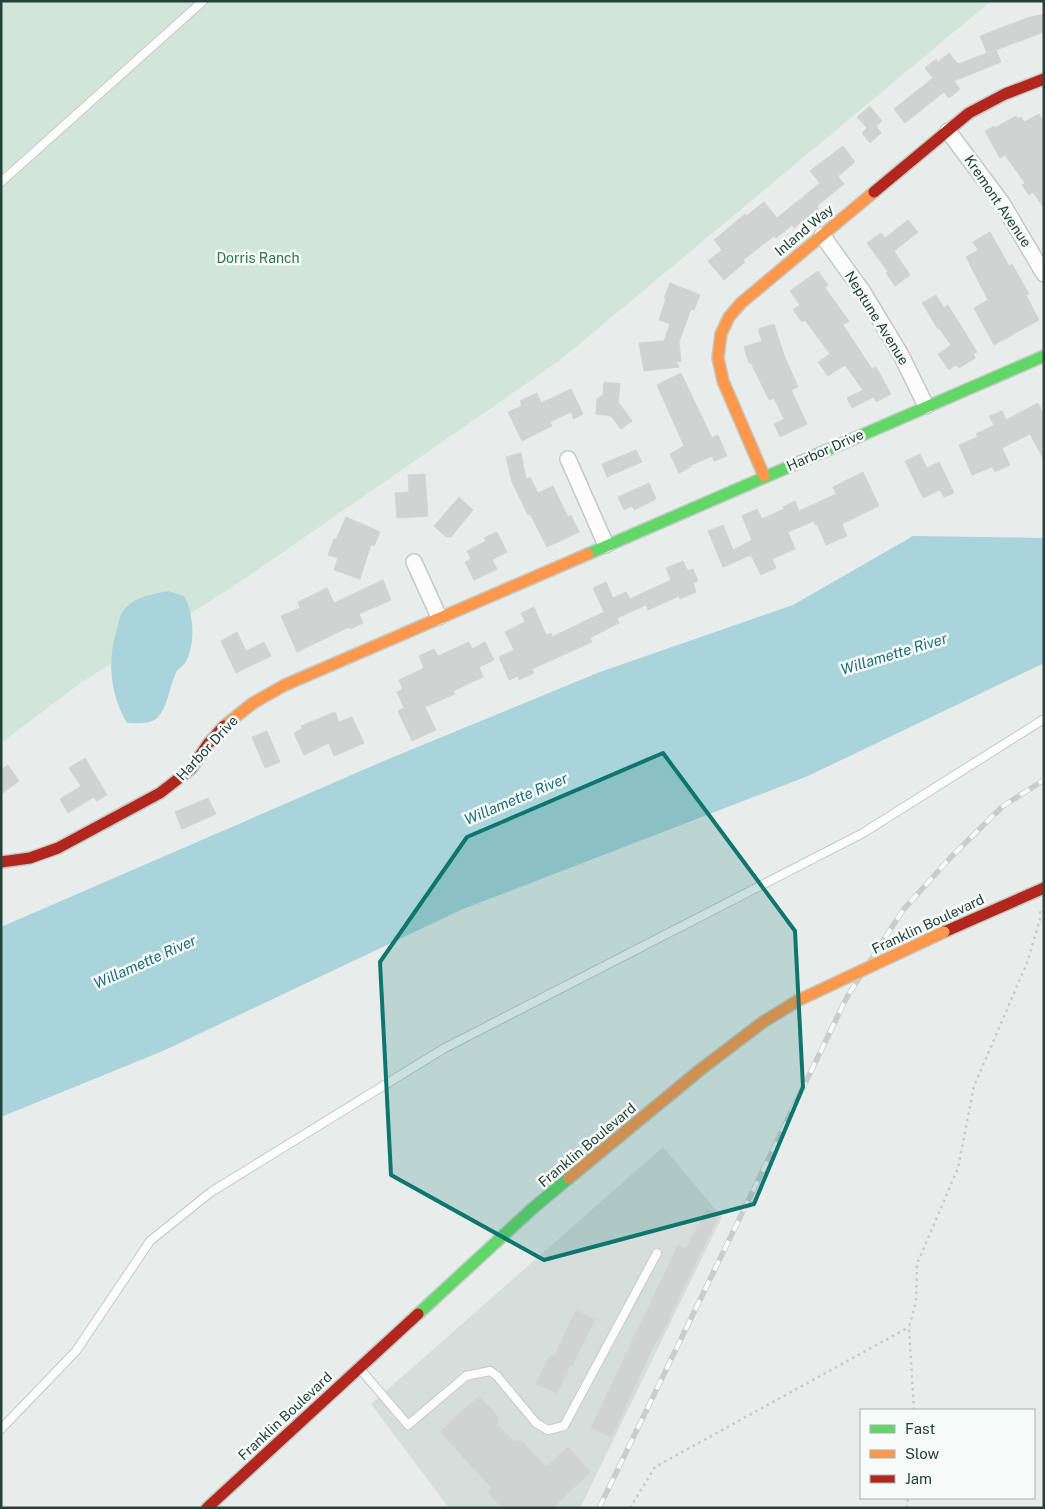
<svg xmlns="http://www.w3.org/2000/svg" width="1045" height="1509" font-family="'Public Sans',sans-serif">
<rect width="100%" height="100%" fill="#e8edeb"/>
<path fill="#d6dedb" d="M663 1147 722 1217 580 1508H449L371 1404Z"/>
<path fill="#d1e6d8" d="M1 1H991L559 361 234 586 82 682 1 743Z"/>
<g fill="#a9d4db">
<path d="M913 536 1044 538V663L808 776 463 909 165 1050 1 1117V927L386 760 600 672 793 605Z"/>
<path d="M168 591 184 596C194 612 196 646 185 663 182 667 176 670 175 675 169 688 168 707 157 718 149 725 136 723 127 723 110 694 107 661 117 629 118 624 120 615 123 611 133 597 153 594 168 591Z"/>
</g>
<g fill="#cfd4d2" stroke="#d1d6d4">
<path d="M1044 14V32L996 50 1001 62 954 81 960 89 949 98 944 92 905 123 894 109 933 78 925 68 936 59 938 62 949 53 958 64 987 53 980 36 1027 18Z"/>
<path d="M870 106 882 121 876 126 881 133 870 143 862 133 867 128 857 117Z"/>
<path d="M1039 114 1044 122V208L1033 192 1029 195 1022 185 1025 183 1005 155 1000 158 985 131 994 126 995 128 1016 116 1017 119 1021 117 1024 122Z"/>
<path d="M843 146 855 162 838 176 844 184 817 206 819 208 794 228 792 225 776 238 774 236 743 260 745 262 724 280 708 261 722 250 714 240 745 214 746 216 764 202 777 218 820 183 810 171Z"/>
<path d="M908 220 918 232 894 251 910 275 895 286 886 273 888 272 867 243 881 233 885 238Z"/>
<path d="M990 232 1009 266 1012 264 1029 294 1026 295 1039 320 994 345 974 308 988 300 966 257 978 250 973 242Z"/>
<path d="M818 271 828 285 825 288 849 321 843 325 872 369 876 367 891 394 876 402 874 397 852 408 847 398 863 390 845 365 828 376 818 362 830 354 805 320 802 322 793 310 800 305 790 291Z"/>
<path d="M670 283 700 295 694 310 691 309 679 342 681 361 676 362 679 367 644 371 639 343 664 341 670 324 659 320 666 299 664 298Z"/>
<path d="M936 295 944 308 948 305 977 352 973 354 975 358 959 368 956 365 949 370 938 354 951 345 939 328 938 329 922 303Z"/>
<path d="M774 324 784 355 798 387 791 390 807 424 780 437 774 424 784 419 774 398 769 400 751 363H749L744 347 762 341 758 329Z"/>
<path d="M681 373 712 438 718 435 727 456 714 461 712 456 691 465V467L679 473 670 454 684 446 657 385Z"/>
<path d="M604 382 620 384 618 404 619 403 632 421 621 429 611 416 596 414 597 399 603 395Z"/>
<path d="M571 389 583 414 574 419 571 412 550 422 552 426 522 441 508 412 522 406 520 401 537 393 541 403Z"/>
<path d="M1038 403 1044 415V460L1030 434 1002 448 1010 465 995 472 992 467 972 475 959 445 978 437 976 434 994 425 989 416 1002 411 1006 420Z"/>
<path d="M636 450 642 462 607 477 602 464Z"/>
<path d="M521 453 526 479 530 477 538 493 553 486 568 517 571 515 579 532 547 547 530 514 528 515 512 482 506 457Z"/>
<path d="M920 454 927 468 939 462 954 493 944 497 940 490 923 498 905 461Z"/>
<path d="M863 472 879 506 842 524 847 536 826 545 817 524 815 525 814 521 788 532 795 549 772 559 776 568 761 575 751 555 723 567 708 531 723 525 733 550 752 540 742 516 757 509 762 519 784 509 783 507 795 501 799 511 836 494 833 487Z"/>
<path d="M425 474 428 516 397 518 395 493 409 492 408 475Z"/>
<path d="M649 483 656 499 634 510 632 506 624 510 618 497Z"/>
<path d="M459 497 473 510 451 537H446L434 526Z"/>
<path d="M346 517 380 532 374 546 371 544 360 579 334 570 338 558 328 555 334 539 336 540Z"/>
<path d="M497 532 507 552 492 560 497 569 474 580 465 562 471 559 467 551 486 541 484 538Z"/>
<path d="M683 561 688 571 693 569 698 581 693 583 696 592 680 599 679 596 648 610 646 605 617 618 619 623 590 638 592 642 532 669 534 673 519 680 518 676 509 680 499 657 514 650 505 632 525 622 521 613 534 607 546 635 551 633 552 637 604 612 593 588 606 582 613 598 626 592 630 599 671 580 666 568Z"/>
<path d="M383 580 391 600 359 614 363 623 350 629 349 627 297 652 281 616 300 608 298 602 327 588 334 603Z"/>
<path d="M237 632 246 651 264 642 271 656 236 673 221 641Z"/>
<path d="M469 642 472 649 485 642 494 660 479 667 483 677 453 691 455 694 425 707 436 730 412 741 398 711 404 708 397 692 403 689 399 680 424 668 419 656 434 649 438 656Z"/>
<path d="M335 712 339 722 352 717 364 743 334 756 329 743 304 755 294 733 302 729 301 726Z"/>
<path d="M267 731 280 762 265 768 252 737Z"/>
<path d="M85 758 107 795 97 801 94 797 68 813 60 799 81 786 69 768Z"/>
<path d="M8 765 19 781 1 794V770Z"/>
<path d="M208 798 216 814 182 829 175 812Z"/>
<path d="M707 1209 719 1215 658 1341H656L611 1437 591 1428 678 1245 686 1249Z"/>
<path d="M576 1310 595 1320 572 1366 570 1365 557 1393 536 1384 550 1355 554 1357Z"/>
<path d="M479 1396 498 1417V1425L514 1441H522L546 1467 568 1447 590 1472 553 1508H502L488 1493 492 1488 440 1432Z"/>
</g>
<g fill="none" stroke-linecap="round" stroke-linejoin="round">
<defs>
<g id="lane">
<path d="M1 182 203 1"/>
<path d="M361 1370 408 1425 466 1376 490 1371 497 1376 536 1423 548 1430 564 1426 657 1253"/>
<path d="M1 1429 76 1351 150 1241 211 1192 443 1049 863 833 1044 719"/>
</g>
<g id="street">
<path d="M948 131 1002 203 1044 274"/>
<path d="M822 235 863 292 901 355 926 406"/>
<path d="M568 459 606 545"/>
<path d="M414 562 439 617"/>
</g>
<g id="fast">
<path d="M588 554 1044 356"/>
<path d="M418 1314 532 1209 569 1178"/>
</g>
<g id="slow">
<path d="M764 476 723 381 718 358 721 334 729 317 741 303 874 192"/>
<path d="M224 726 253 703 285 685 588 554"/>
<path d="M569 1178 700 1070 763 1022"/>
</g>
<g id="jam">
<path d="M874 192 969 113 1005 94 1044 79"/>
<path d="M1 862 30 858 58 848 160 793 191 769 208 744 224 726"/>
<path d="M944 932 1044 888"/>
<path d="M207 1508 418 1314"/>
</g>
</defs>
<use href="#lane" stroke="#c5cac8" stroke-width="10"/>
<use href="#street" stroke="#c5cac8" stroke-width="18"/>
<use href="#fast" stroke="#c3cbc8" stroke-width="14"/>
<use href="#slow" stroke="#c3cbc8" stroke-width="14"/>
<use href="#jam" stroke="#c3cbc8" stroke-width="14"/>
<g stroke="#c3ccca" stroke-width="2.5" stroke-dasharray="2.5 4" stroke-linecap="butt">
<path d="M914 1410 909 1327 916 1301 917 1264 958 1168 974 1086 1027 963 1040 919V909"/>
<path d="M630 1508 655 1467 909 1327"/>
<path d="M907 1508 908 1498"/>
</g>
<use href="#lane" stroke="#fcfcfc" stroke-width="8"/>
<use href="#street" stroke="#fcfcfc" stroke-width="15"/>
<use href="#fast" stroke="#63d668" stroke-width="11"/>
<use href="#slow" stroke="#ff974d" stroke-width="11"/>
<use href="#jam" stroke="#b3261e" stroke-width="11"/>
<defs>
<path id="rail" d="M599 1508 847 997 903 910 952 856 1003 806 1044 780"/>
</defs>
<use href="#rail" stroke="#c9cdcc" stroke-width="5.5"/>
<use href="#rail" stroke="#f7fbf9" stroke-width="4" stroke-dasharray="11" stroke-linecap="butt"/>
<defs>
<path id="slow-bridge" d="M763 1022 799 1000 944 932"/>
</defs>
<use href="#slow-bridge" stroke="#c3ccc9" stroke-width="14" stroke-linecap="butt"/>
<use href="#slow-bridge" stroke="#ff974d" stroke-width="11"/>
</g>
<path fill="#0f766e" fill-opacity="0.2" stroke="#0f766e" stroke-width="4" stroke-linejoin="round" d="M663 753 795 931 803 1087 754 1204 544 1260 391 1175 380 962 467 837Z"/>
<g text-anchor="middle" stroke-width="5" stroke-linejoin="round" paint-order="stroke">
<g font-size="14" fill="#24423a" stroke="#f7fbf9">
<text transform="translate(998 201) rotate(56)" y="5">Kremont Avenue</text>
<text transform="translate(804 230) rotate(-40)" y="5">Inland Way</text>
<text transform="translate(877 318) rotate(58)" y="5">Neptune Avenue</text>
<text transform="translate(825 450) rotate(-24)" y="5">Harbor Drive</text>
<text transform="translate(207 748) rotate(-47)" y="5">Harbor Drive</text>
<text transform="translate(928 924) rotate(-25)" y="5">Franklin Boulevard</text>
<text transform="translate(587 1145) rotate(-40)" y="5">Franklin Boulevard</text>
<text transform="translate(285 1416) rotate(-43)" y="5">Franklin Boulevard</text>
</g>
<g font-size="14" fill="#2d7a4b" stroke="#f7fbf9">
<text x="258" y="263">Dorris Ranch</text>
</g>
<g font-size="15" font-style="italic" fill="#1c6f80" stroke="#f7fbf9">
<text transform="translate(894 654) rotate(-17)" y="5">Willamette River</text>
<text transform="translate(516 799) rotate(-23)" y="5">Willamette River</text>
<text transform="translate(145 962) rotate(-24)" y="5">Willamette River</text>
</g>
</g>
<rect width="1045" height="1509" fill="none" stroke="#24423a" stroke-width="5"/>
<rect x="860" y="1409" width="175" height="90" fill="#f7fbf9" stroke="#a3b1ad"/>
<rect x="870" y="1425" width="25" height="8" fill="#63d668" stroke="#a3b1ad"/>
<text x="905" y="1434" font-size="15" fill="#24423a">Fast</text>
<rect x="870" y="1450" width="25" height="8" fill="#ff974d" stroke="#a3b1ad"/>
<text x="905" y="1459" font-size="15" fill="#24423a">Slow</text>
<rect x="870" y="1475" width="25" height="8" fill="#b3261e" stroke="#a3b1ad"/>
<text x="905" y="1484" font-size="15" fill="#24423a">Jam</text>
</svg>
